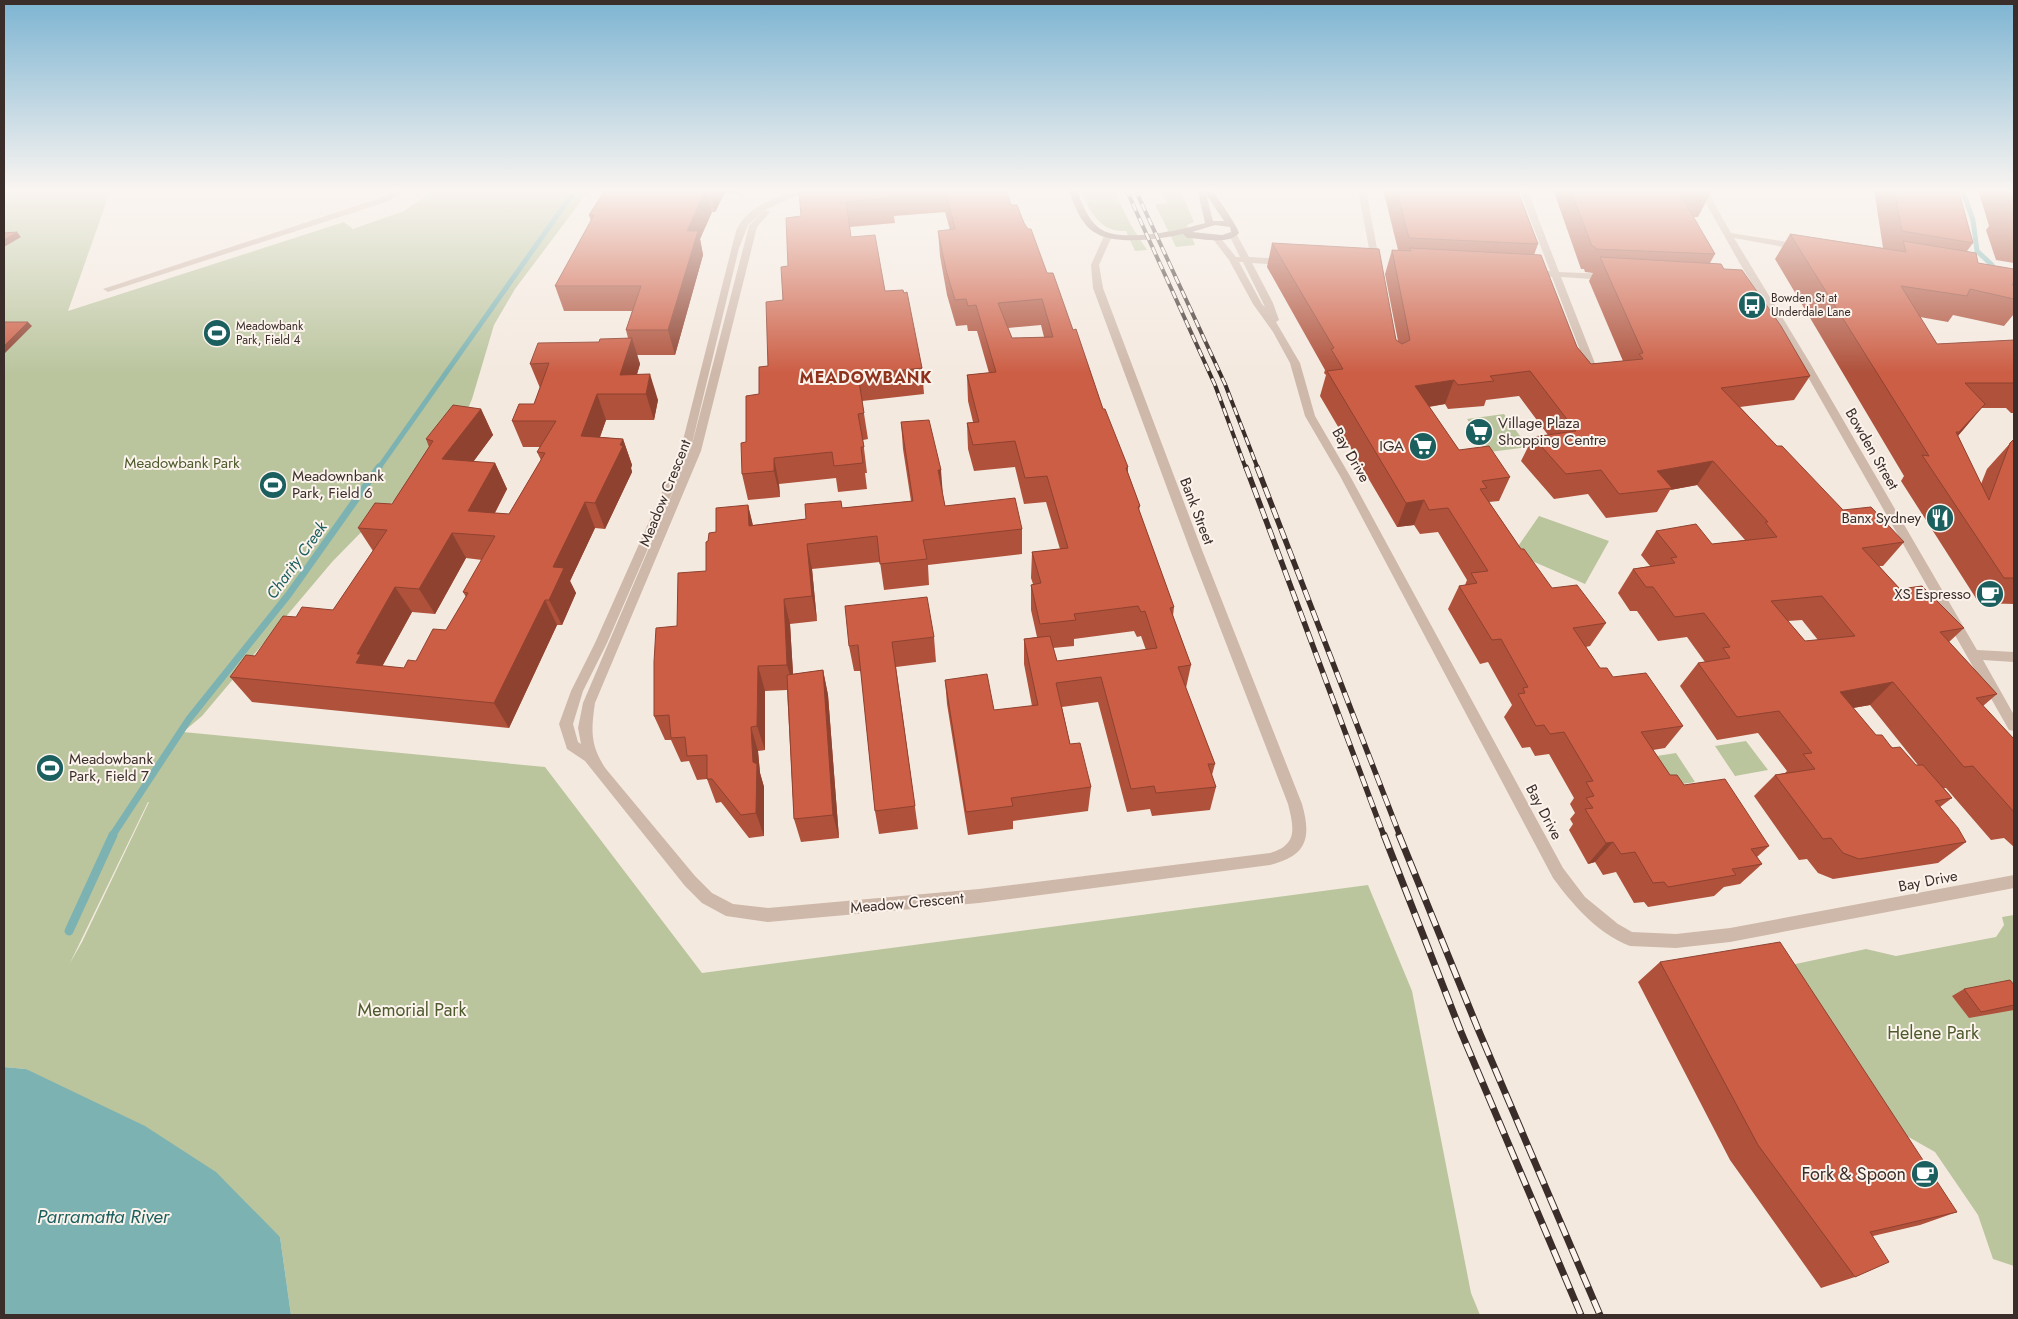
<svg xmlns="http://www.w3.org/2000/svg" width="2018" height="1319" font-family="Jost,sans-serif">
<rect width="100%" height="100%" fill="#f4e9df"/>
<g fill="#bac59e" fill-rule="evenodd">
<path d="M4 189H111L68 311 344 222 353 229 404 211 436 189H590L515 289 494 325 472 399 460 427 439 459 376 517 332 562 202 716 183 732 545 767 702 973 1368 885 1412 991 1471 1293 1480 1315H291L280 1237 26 1069 4 1067ZM149 802 82 942 70 963 148 802Z"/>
<path d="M1080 189H1113L1132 227 1147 250 1135 251 1126 231C1099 233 1089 209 1080 189Z"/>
<path d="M1161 189H1180L1194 222 1187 225 1195 245 1176 247 1155 204 1167 203Z"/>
<path d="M1504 414 1528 447 1490 452 1467 419Z"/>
<path d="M1539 516 1609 541 1585 584 1532 561 1512 555Z"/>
<path d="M1746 741 1768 770 1735 776 1715 746Z"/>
<path d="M1676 753 1695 782 1662 787 1644 758Z"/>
<path d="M2014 915V1266L1993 1259 1978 1215 1935 1152 1898 1131 1791 965 1866 949 1896 956 1996 937 2004 925 2002 917Z"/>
</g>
<path fill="#7cb3b2" d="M4 1067 26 1069 145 1126 216 1172 280 1237 291 1315H4Z"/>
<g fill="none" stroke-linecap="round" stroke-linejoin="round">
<g stroke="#7cb3b2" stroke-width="5">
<path d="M1962 189 1973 220 1977 251 1992 265"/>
<path d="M378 469 576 189"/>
</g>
<path stroke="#7cb3b2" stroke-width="7" d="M112 836 189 719 289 594 379 467"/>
<path stroke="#7cb3b2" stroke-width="9" d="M69 931 113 835"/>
<g fill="#ceb8aa" fill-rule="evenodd">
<path d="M397 189H406L389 201 111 291 108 292 103 289 383 197Z"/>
<path d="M801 189H811L765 210 770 212 757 227 701 451 595 703C591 730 590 746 606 769L695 876 712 893 733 904 768 908 979 889 1270 853C1298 845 1294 828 1288 804L1190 550 1093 288 1091 265 1104 236 1108 233 1112 236 1099 265 1103 288 1202 550 1302 804C1312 839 1306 856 1270 865L979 903 768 922 726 916 702 903 685 886 585 761 567 749 559 724 571 691 595 643 680 452 736 231C747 205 777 198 801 189ZM762 212 749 226 690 452 739 248 748 225ZM689 454 583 703 578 728 581 744 578 742 573 724 583 691 607 643Z"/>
<path d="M1358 189H1366L1380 265 1379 267 1376 268 1372 265Z"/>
<path d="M1519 189H1527L1559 272 1607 274 1611 277 1607 280 1561 277 1596 366 1594 368 1591 369 1586 366 1552 277 1533 276 1529 273 1533 270 1550 271Z"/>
<path d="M1698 189H1706L1731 233 1801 244 1805 247 1801 250 1734 238 1810 363 1977 650 2014 652V662L1983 660 2014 715V731L2009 730 1800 363 1739 262Z"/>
<path d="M1233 232 1237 235 1249 257 1285 259 1289 262 1285 265 1252 263 1273 303 1279 320 1276 322 1300 363 1315 416 1350 476 1563 868 1585 897 1618 924 1632 932 1676 934 1730 928 2014 875V888L1730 942 1676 948 1630 946C1597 933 1573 905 1553 878L1340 476 1305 416 1290 363 1273 332 1253 304 1229 260 1212 238 1219 236 1236 257H1240L1229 235ZM1239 262H1243L1265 307 1262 304Z"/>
</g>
<path fill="#a2867b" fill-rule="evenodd" d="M1068 189H1076C1082 202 1087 219 1099 228 1120 244 1181 230 1205 223L1198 192V189C1204 189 1209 188 1213 192 1217 196 1239 229 1239 233 1227 246 1203 238 1187 238L1183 234C1161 239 1114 246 1094 232 1080 223 1074 204 1068 189ZM1206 194 1224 221H1213ZM1215 225 1230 227 1231 232 1222 235 1192 232Z"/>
<defs>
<g id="rail-far2">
<path d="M1126 189 1215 385 1246 469"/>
<path d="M1135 189 1225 384 1258 469"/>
</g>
<g id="rail-far1">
<path d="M1246 467 1384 836"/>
<path d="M1257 467 1400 836"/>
</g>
<g id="rail">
<path d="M1384 835 1461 1032 1581 1315"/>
<path d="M1399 835 1478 1029 1600 1315"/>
</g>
</defs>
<use href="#rail-far2" stroke="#3b2e2a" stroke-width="4"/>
<use href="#rail-far1" stroke="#3b2e2a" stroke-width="5.5"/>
<use href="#rail" stroke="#3b2e2a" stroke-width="7"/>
<use href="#rail-far2" stroke="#fbf3ec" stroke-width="2.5" stroke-dasharray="8" stroke-linecap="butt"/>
<use href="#rail-far1" stroke="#fbf3ec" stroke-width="4" stroke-dasharray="11" stroke-linecap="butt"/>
<use href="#rail" stroke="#fbf3ec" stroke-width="5" stroke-dasharray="14" stroke-linecap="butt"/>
</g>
<g fill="#af513b" fill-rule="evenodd">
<path d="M605 189H741L738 193 725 192 715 212H712L700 239 703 255 675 355H637L640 364 637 374 658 400 654 420H606L600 437 623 439 632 465 631 468 632 472 605 529 595 528 570 581 576 593 562 625H557L509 728 252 702 230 677 255 656 296 617 333 610 373 551 358 528 392 504 429 447 426 439 481 409 493 435 473 462 495 463 507 489 495 513 509 514 541 460 537 452 540 447H523L512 421 534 404 540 388 530 364 599 342 628 338 626 330 632 311H564L555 286 591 221 589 215ZM466 558 482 560 463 592 466 597 446 630 416 661 404 668 382 666 412 612 435 614Z"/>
<path d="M807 189H1006L1011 205 1024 223 1073 330 1103 409 1128 467V473L1140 506 1139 510 1174 607 1173 616 1191 665 1186 688 1215 764 1212 775 1216 787 1210 810 1152 816 1150 809 1127 812 1098 702 1062 707 1070 744 1091 787 1088 811 1013 821V829L968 835 947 704 945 680 994 710 1032 706 1024 664V639L1037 637 1031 610V585L1033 584 1031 578 1032 552 1060 549 1046 502 1024 504 1015 467 974 471 968 449 967 423 973 422 968 401 967 375 989 373 977 331H968L967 325 956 326 947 295 940 256 938 231 950 230 945 212 894 216 895 223 850 227 851 237 885 291 922 368 924 394 862 401 868 439 863 440 867 473H865L867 489 838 492 836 478 779 484 780 497 748 500 742 474 746 442 768 366 783 300 788 266 801 216ZM1041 325 1044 337 1012 338 1008 328ZM1134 631 1137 637 1141 636 1146 650 1057 661 1053 648 1074 646V639Z"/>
<path d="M1383 189H1517L1538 244 1534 255 1577 347 1591 364 1623 361 1589 281 1593 273 1585 272 1584 269H1581L1553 189H1707L1710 194 1698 217H1693L1715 254 1710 263 1724 269 1810 376 1794 400 1740 407 1777 446 1843 510 1904 542 1883 566H1879L1900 589 1964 628 1949 642 1997 694 1983 706 2014 739V847L2004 838 1991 840 1946 788H1944L1952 798 1940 807 1966 842 1938 863 1833 879 1818 873 1807 859 1799 860 1754 796 1775 775 1785 773 1787 771 1758 733 1717 740 1680 686 1698 663 1705 662 1687 637 1658 641 1637 611H1630L1618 593 1633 569 1650 566 1641 555 1656 531 1712 544 1745 540 1697 485 1670 490 1657 512 1606 518 1588 494 1554 499 1521 461 1533 437 1548 435 1519 396 1486 400 1484 406 1448 409 1445 404 1429 407 1459 450 1510 477 1499 501 1489 502 1521 549 1552 588 1606 623 1590 646 1586 647 1600 668 1683 726 1665 748 1653 750 1670 775 1769 846 1757 857 1762 864 1740 884 1724 887 1714 896 1648 907 1644 902 1634 903 1616 872 1603 875 1595 862 1588 864 1569 830 1573 824 1570 819 1575 813 1570 804 1574 798 1549 754 1535 756 1530 747 1522 748 1504 717 1512 705 1488 662 1480 664 1448 609 1459 586 1465 585 1467 580 1438 532 1420 534 1414 525 1397 527 1320 396 1326 375 1324 373 1325 370 1267 267 1272 243 1398 341 1385 274 1392 250H1398ZM1802 620 1818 640 1805 641 1788 621ZM1870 705 1918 765H1916L1876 735 1853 708Z"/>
<path d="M1874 189H1958L1973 243 1967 251 1978 263 2014 269V314L2004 326 1953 315 1948 322 1920 317 1937 344 2014 340V413H2011L2006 408H1981L1958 436 1981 484 1987 469 2014 439V604L1979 603 1901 481 1904 476 1775 259 1790 234 1883 248Z"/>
<path d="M1978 189H2014V263L1996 260 1986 230 1989 226Z"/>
<path d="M901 422 943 496 945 506 1022 529V554L928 565 929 585 884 590 880 562 812 569 817 621 790 624 793 674 823 670 828 695 839 838 801 842 794 819 787 690 765 691V750L758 751 760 773 764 787V836L749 838 721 802 716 803 707 779 697 780 689 761 681 762 671 740H665L654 716 677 626 706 571 708 541 716 532 748 505 753 525 806 519 842 508 911 501 903 449Z"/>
<path d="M934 637 936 662 896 667 918 829 879 834 875 811 861 671H854L849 646Z"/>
<path d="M1660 962 1957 1212 1920 1225 1873 1236 1855 1277 1821 1288 1730 1160 1638 982Z"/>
<path d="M2014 985V1010L1969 1018 1952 996 1964 989Z"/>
</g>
<g fill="#8f4230">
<path d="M706 189 712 212 700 239 703 255 675 355 668 330 687 231Z"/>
<path d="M709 189H724L725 192 715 212Z"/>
<path d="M17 232 21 237 4 247V240Z"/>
<path d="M28 322 32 326 4 354V346Z"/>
<path d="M632 338 640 364 631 394 620 375Z"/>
<path d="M650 374 658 400 654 420 646 394Z"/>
<path d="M1454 380 1445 404 1406 410 1415 386Z"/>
<path d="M597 394 606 420 591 462 581 436Z"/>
<path d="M1985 404 1963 430 1937 458 1959 432Z"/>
<path d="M481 409 493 435 456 485 442 459Z"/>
<path d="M623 439 632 465 631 468 632 472 605 529 595 503Z"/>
<path d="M774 458 779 484 780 497 774 471Z"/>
<path d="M1713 461 1697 485 1670 490 1672 488 1657 471Z"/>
<path d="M495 463 507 489 483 535 468 511Z"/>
<path d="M938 470H941L943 496Z"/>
<path d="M1424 500 1414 525 1397 527 1406 503Z"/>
<path d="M585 502 595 528 570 581 576 593 562 625 549 600 553 567Z"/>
<path d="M748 505 754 531 749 526Z"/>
<path d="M452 533 466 558 435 614 419 589Z"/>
<path d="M807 544 812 569 817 621 812 596Z"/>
<path d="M395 587 412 612 377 676 356 663 357 654Z"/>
<path d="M784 599 790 624 794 690 787 665Z"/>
<path d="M545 600 557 625 509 728 494 703Z"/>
<path d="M758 666 765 691V750L757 726Z"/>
<path d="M823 670 828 695 839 838 833 815Z"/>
<path d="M1893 682 1870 705 1818 714 1840 692Z"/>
<path d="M751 727 758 751 760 773 764 787V836L756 813Z"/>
<path d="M1613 842 1595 862 1588 864 1606 843Z"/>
</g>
<g fill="#cc5e45" stroke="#8f4230" fill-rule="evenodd">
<path d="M606 189H706L687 231H698L668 330H626L641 286H555L594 215H589Z"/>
<path d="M807 189H921L891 191 892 198 846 202 851 237 875 235 885 291 903 290 904 293 907 292 922 368 858 375 864 413 858 414 864 447H861L863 463 834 466 832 452 774 458V471L742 474 741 443 746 442V396L759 394V367L768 366 766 302 783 300 781 267 788 266 786 218 801 216 799 192Z"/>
<path d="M945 189H1006L1011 205H1017L1024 223 1028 229H1031L1047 273H1053L1073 330 1076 329 1103 409H1105L1128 467 1126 468 1140 506 1138 507 1174 607 1170 608 1191 665 1178 667 1215 764H1208L1216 787 1156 793 1154 786 1131 789 1101 677 1056 683 1070 744 1080 743 1091 787 1011 798 1013 806 966 812 945 680 987 674 994 710 1038 705 1024 639 1050 636 1057 661 1157 648 1145 611 1141 612 1138 606 1074 614 1076 620 1040 624 1031 585 1041 583 1032 552 1068 548 1047 476 1025 478 1015 441 973 445 967 423 979 422 967 375 996 372 976 305 968 306 966 299 955 300 946 270 938 231 955 229ZM1042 299 1053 337 1012 338 998 303Z"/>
<path d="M1396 189H1517L1538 244 1409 238Z"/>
<path d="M1570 189H1707L1710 194 1679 192 1715 254 1596 249 1594 246H1592Z"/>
<path d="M1894 189H1958L1973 243 1902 231Z"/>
<path d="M2009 189H2014V216L2009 200H2013Z"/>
<path d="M17 232 4 240V233Z"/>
<path d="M1790 234 1906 252 1903 241 1976 253 1978 263 2014 269V284H2012L2014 287V299L1970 289 1967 296 1901 286 1937 344 2014 340V383H1965L1985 404 1959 432H1956L1989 500 2010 443 2014 439V578H2004L1922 455 1929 456Z"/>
<path d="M1272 243 1379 249 1396 340 1402 344 1410 340 1392 250 1411 251 1410 248 1541 255 1577 347 1591 364 1643 359 1639 354 1643 353 1600 257 1721 264 1724 269 1742 270 1781 326 1810 376 1721 388 1777 446H1782L1843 510 1871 507 1904 542 1862 548 1900 589 1922 586 1964 628 1940 632 1997 694 1976 698 2014 739V812L1973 766 1964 767 1893 682 1840 692 1876 735H1882L1892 748 1900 747 1916 765H1923L1952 798 1935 801 1958 828 1966 842 1859 859 1843 853 1831 838 1823 839 1775 775 1815 769 1803 754 1812 753 1779 711 1737 717 1698 663 1730 658 1723 648 1730 647 1704 613 1675 617 1653 587H1646L1633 569 1675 563 1671 558 1677 557 1656 531 1696 524 1712 544 1777 537 1765 522H1768L1713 461 1657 471 1672 488 1619 494 1601 470 1566 474 1533 437 1576 431 1530 371 1490 376 1494 381 1458 385 1454 380 1415 386 1459 450 1489 446 1510 477 1482 481 1487 488 1480 489 1521 549H1524L1552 588 1577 585 1606 623 1573 628 1600 668H1607L1613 677 1646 673 1683 726 1641 732 1670 775H1677L1684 785 1725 779 1769 846 1751 849 1762 864 1732 869 1736 875 1668 887 1664 882 1653 883 1635 852 1621 854 1613 842 1606 843 1585 809 1593 808 1586 798 1594 796 1586 782 1593 781 1564 732 1550 734 1544 725 1536 726 1518 694 1525 693 1523 688 1528 687 1501 639 1492 640 1459 586 1477 583 1471 573 1488 571 1448 508 1429 510 1424 500 1406 503 1327 371 1343 369 1331 349 1334 348ZM1822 596 1855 636 1805 641 1771 601Z"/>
<path d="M4 322H28L4 346Z"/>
<path d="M632 338 620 375 650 374 646 394H597L581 436 623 439 620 445 623 446 595 503 585 502 553 567 564 568 549 600H545L494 703 230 677 246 655 255 656 283 616 296 617 302 607 333 610 387 530 358 528 375 503 392 504 433 441 426 439 453 405 481 409 442 459 495 463 468 511 509 514 545 453 537 452 556 421H512L519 404H534L549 363 530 364 538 343 599 342 600 339ZM452 533 495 536 463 592 468 593 446 630 433 629 416 661 408 660 404 668 356 663 361 654H357L395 587 419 589Z"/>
<path d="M929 420 941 470H938L945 506 1015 498 1022 529 923 540 927 559 880 564 877 536 807 544 812 596 784 599 787 665 758 666 757 726 751 727 753 762 757 764 756 813 741 815 712 779H707V755L687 756 685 737 671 738 669 715 654 716V662L656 628 677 626 678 573 706 571V542L708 541 709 533 716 532V508L748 505 749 526 806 519 805 504 841 501 842 508 913 501 901 422Z"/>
<path d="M927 597 934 637 892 642 915 806 875 811 858 645 849 646 845 606Z"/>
<path d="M823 670 833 815 794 819 787 675Z"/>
<path d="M1780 942 1957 1212 1870 1232 1889 1262 1855 1277 1758 1145 1660 962Z"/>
<path d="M2010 980 2014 985V1005L1981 1012 1964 989Z"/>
</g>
<linearGradient id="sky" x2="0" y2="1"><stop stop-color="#7db4d2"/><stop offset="0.51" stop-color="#faf5f1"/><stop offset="1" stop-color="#faf5f1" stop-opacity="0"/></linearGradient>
<rect width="2018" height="373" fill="url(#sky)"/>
<defs>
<symbol id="bus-disc" viewBox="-11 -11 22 22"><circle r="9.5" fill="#1c5f5f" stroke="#fbf3ec"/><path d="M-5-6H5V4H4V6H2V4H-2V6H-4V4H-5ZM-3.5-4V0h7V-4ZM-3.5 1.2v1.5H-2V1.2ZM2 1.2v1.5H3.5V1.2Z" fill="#fff"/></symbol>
<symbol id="stadium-disc" viewBox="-11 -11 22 22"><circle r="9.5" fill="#1c5f5f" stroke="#fbf3ec"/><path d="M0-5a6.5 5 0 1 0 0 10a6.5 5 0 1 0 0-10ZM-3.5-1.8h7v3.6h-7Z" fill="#fff"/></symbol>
<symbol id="supermarket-disc" viewBox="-11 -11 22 22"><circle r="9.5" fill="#1c5f5f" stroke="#fbf3ec"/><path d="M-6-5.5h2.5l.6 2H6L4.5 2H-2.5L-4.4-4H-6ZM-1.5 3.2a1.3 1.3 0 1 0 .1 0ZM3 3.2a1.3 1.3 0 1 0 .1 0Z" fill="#fff"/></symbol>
<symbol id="restaurant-disc" viewBox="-11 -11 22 22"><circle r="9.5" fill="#1c5f5f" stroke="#fbf3ec"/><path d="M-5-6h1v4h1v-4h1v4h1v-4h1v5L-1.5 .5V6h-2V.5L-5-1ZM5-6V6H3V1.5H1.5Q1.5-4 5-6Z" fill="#fff"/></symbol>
<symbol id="cafe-disc" viewBox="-11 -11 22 22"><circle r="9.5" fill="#1c5f5f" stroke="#fbf3ec"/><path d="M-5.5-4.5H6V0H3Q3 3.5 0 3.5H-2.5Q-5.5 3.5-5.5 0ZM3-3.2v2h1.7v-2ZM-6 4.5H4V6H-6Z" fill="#fff"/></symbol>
</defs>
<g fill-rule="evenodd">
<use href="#bus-disc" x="1736" y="289" width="32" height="32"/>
<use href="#stadium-disc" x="201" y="317" width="32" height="32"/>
<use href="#supermarket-disc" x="1463" y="416" width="32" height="32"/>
<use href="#supermarket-disc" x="1407" y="430" width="32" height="32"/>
<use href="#stadium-disc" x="257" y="469" width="32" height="32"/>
<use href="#restaurant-disc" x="1924" y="502" width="32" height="32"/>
<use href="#cafe-disc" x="1974" y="578" width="32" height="32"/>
<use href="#stadium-disc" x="34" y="752" width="32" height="32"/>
<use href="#cafe-disc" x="1909" y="1158" width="32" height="32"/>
</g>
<g text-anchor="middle" stroke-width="4" stroke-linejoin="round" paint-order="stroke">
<g font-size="12" fill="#3b2e2a" stroke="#fbf3ec" text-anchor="start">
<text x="1771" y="302">Bowden St at<tspan x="1771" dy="14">Underdale Lane</tspan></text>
<text x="236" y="330">Meadowbank<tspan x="236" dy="14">Park, Field 4</tspan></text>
</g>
<g font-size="15" fill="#3b2e2a" stroke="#fbf3ec" text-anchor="start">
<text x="1498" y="428">Village Plaza<tspan x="1498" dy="17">Shopping Centre</tspan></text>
<text x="1404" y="451" text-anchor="end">IGA</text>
<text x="292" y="481">Meadownbank<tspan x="292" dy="17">Park, Field 6</tspan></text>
<text x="1921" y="523" text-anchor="end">Banx Sydney</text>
<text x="1971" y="599" text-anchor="end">XS Espresso</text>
<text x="69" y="764">Meadowbank<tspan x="69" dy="17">Park, Field 7</tspan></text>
</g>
<g font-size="15" fill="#3b2e2a" stroke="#fbf3ec">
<text transform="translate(1872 449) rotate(60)" y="5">Bowden Street</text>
<text transform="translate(1351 455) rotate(60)" y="5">Bay Drive</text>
<text transform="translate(665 493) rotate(-68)" y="5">Meadow Crescent</text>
<text transform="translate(1197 511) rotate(69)" y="5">Bank Street</text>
<text transform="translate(1544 812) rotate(62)" y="5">Bay Drive</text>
<text transform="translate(1928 881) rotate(-11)" y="5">Bay Drive</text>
<text transform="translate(907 903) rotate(-5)" y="5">Meadow Crescent</text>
</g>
<g font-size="15" fill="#4c5a2c" stroke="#fbf3ec">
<text x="182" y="468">Meadowbank Park</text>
</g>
<g font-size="16" font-weight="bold" letter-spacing="1" fill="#8e321e" stroke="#fbf3ec">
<text x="866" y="383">MEADOWBANK</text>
</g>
<g font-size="16" font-style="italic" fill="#1c5f5f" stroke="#fbf3ec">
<text transform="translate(296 560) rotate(-54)" y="6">Charity Creek</text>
</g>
<g font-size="18" fill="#4c5a2c" stroke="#fbf3ec">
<text x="412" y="1016">Memorial Park</text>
<text x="1933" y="1039">Helene Park</text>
</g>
<g font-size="18" fill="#3b2e2a" stroke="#fbf3ec" text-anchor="end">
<text x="1906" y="1180">Fork &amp; Spoon</text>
</g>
<g font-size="19" font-style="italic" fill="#1c5f5f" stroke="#fbf3ec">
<text x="103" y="1223">Parramatta River</text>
</g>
</g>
<rect width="2018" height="1319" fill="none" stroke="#3b2e2a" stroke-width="10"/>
</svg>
